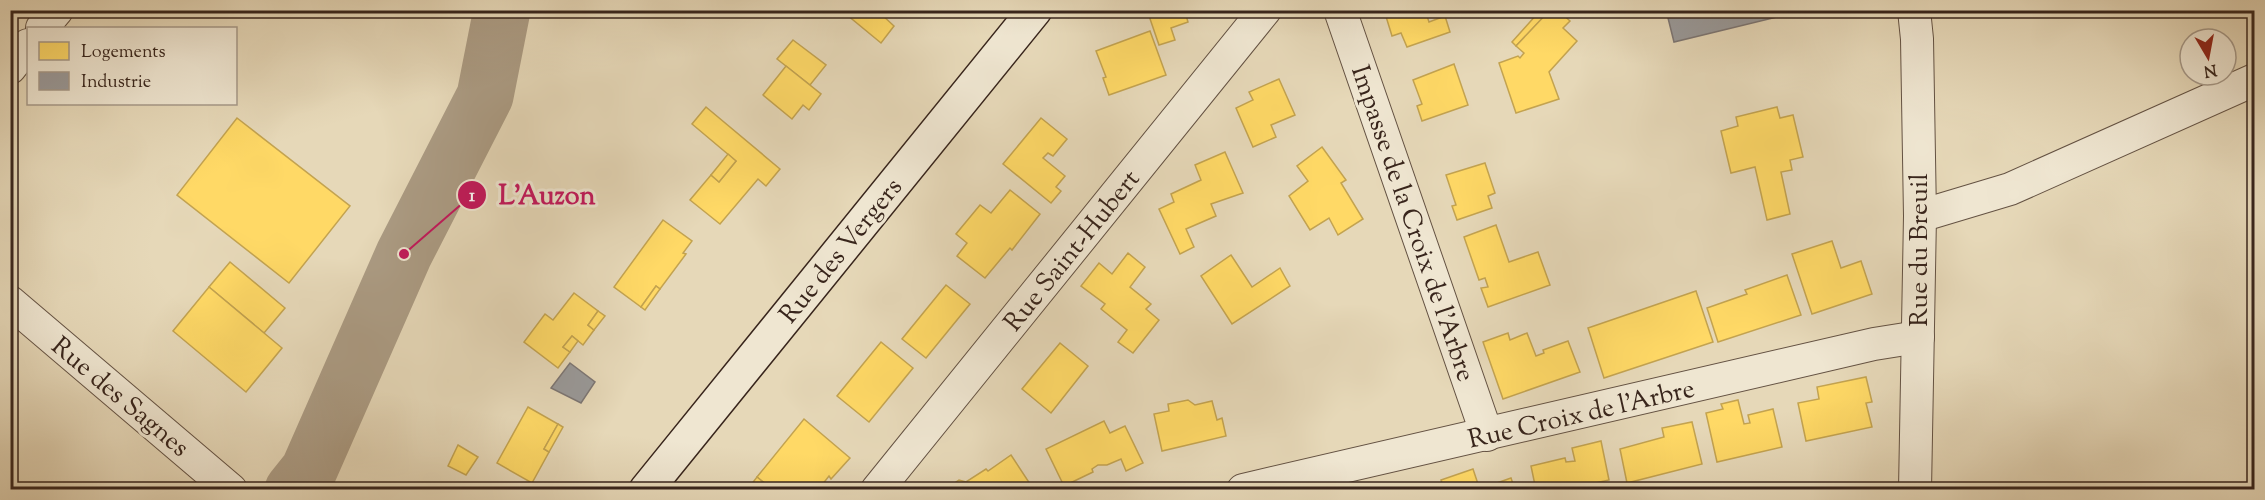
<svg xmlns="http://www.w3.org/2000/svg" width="2265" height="500" font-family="'Sorts Mill Goudy',serif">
<rect width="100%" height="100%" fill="#e6d8b8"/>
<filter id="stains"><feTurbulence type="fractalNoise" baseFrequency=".00333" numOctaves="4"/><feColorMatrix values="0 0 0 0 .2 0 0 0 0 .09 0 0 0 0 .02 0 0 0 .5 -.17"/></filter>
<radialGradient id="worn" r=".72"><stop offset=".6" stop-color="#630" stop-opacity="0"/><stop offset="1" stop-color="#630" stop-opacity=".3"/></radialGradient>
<g fill="#ffd966" stroke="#c3a350" stroke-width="1.5">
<path d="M841 10H884L881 14 894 26 881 43Z"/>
<path d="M1147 10H1189L1185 12 1188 22 1171 28 1175 40 1159 45Z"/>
<path d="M1384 10H1425L1429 22 1445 16 1450 32 1407 47 1401 33 1392 36Z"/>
<path d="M1536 10H1550L1516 46 1512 42 1538 13Z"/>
<path d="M1550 10H1558L1570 21 1563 28 1577 41 1549 72 1559 99 1516 113 1499 63 1518 56 1520 58 1524 53 1516 46Z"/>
<path d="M1150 31 1166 75 1109 95 1103 78 1106 77 1096 51Z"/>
<path d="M793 40 826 65 810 85 777 59Z"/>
<path d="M1454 64 1468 105 1422 121 1417 106 1422 104 1413 80Z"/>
<path d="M786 66 821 94 809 110 803 105 792 119 763 95Z"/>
<path d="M1279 79 1295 115 1271 125 1276 137 1253 147 1236 108 1253 100 1249 92Z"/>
<path d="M706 107 780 169 766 186 758 179 720 224 690 200 711 175 719 182 736 161 692 124Z"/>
<path d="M1777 107 1780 118 1793 115 1803 157 1790 160 1792 170 1781 172 1790 214 1767 220 1755 167 1731 173 1721 131 1738 126 1736 117Z"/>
<path d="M237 118 350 206 289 283 177 195Z"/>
<path d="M1041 118 1067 139 1053 156 1048 153 1043 158 1065 176 1056 187 1061 191 1051 203 1003 164Z"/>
<path d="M1322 147 1346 180 1341 183 1363 219 1338 235 1329 218 1310 230 1289 196 1308 181 1297 166Z"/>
<path d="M1225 152 1243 193 1211 204 1216 216 1186 229 1194 247 1180 254 1159 209 1174 202 1171 194 1201 180 1195 165Z"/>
<path d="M728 154 736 161 719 182 711 175Z"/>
<path d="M1485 163 1495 193 1488 196 1492 208 1457 220 1452 206 1456 205 1446 175Z"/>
<path d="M1010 190 1040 214 1012 250 1010 248 985 278 957 256 967 243 956 234 980 205 991 213Z"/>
<path d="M663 220 692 241 683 253 686 254 660 289 656 286 641 307 614 287Z"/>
<path d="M1496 225 1509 262 1538 252 1550 285 1488 307 1481 288 1488 287 1485 278 1479 280 1464 237Z"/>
<path d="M1832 241 1841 268 1861 261 1872 294 1812 314 1792 254Z"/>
<path d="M1128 253 1145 267 1130 287 1151 304 1146 309 1159 320 1133 353 1118 342 1127 330 1101 309 1105 304 1081 286 1099 263 1112 274Z"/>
<path d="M1231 255 1252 287 1280 268 1290 286 1232 324 1201 276Z"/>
<path d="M230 262 285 308 264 333 209 287Z"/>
<path d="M1787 275 1801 315 1718 342 1707 308 1747 294 1745 290Z"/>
<path d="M946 285 970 304 926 358 902 339Z"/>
<path d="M656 286 660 289 645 310 641 307Z"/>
<path d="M209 287 282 348 246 392 173 331Z"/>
<path d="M1696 291 1713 342 1604 378 1588 328Z"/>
<path d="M574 293 598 311 588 325 594 330 583 345 572 336 563 347 570 352 558 368 524 342 545 314 553 320Z"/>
<path d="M598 311 605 316 594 330 588 325Z"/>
<path d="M1508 333 1510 340 1527 333 1536 356 1544 353 1543 350 1568 341 1580 372 1503 399 1483 342Z"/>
<path d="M572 336 578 341 570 352 563 347Z"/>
<path d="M881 342 913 368 869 422 837 396Z"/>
<path d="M1060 343 1088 366 1051 413 1022 389Z"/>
<path d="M1866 377 1872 402 1866 403 1872 427 1806 441 1798 403 1819 399 1817 387Z"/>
<path d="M1188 400 1195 405 1212 401 1217 420 1222 418 1226 436 1162 451 1154 414 1169 411 1168 404Z"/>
<path d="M1738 400 1744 424 1750 423 1748 415 1773 409 1782 447 1717 462 1706 413 1723 409 1721 404Z"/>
<path d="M528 407 558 424 544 449 549 452 532 483 497 463Z"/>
<path d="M804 419 850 458 831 479 829 476 818 490H773L757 477Z"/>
<path d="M1104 421 1110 433 1125 426 1143 463 1126 471 1121 459 1107 465H1098L1092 469 1093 472 1064 486 1046 449Z"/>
<path d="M1692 422 1702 464 1627 483 1620 449 1664 437 1662 428Z"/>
<path d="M558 424 563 427 549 452 544 449Z"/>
<path d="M1601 441 1609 480 1581 486 1582 490H1536L1531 466 1565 458 1566 462 1575 461 1572 448Z"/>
<path d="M458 445 478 457 466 475 448 466Z"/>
<path d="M1011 455 1034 490H944L959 480 966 482 986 469 988 471Z"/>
<path d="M1473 469 1480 490H1444L1441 480Z"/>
<path d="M757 477 773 490H747Z"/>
<path d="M1511 478 1515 490H1490L1492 489 1491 485Z"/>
</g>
<g fill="#999" stroke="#7c7674" stroke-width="1.5">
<path d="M1666 10H1806L1674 42Z"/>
<path d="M570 363 595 382 581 403 551 388Z"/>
</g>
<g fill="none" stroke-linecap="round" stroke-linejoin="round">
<path stroke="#ab9b83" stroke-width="57" d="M293 490 309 470 404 254 485 96 502 10"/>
<defs>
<g id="minor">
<path d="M1340 10 1487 435"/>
<path d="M1914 10 1917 39 1920 216 1915 490"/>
<path d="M42 28 57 10"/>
<path d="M10 68 28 45"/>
<path d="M1920 216 2010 189 2254 80"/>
<path d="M10 302 231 490"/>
<path d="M877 490 1265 10"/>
<path d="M1243 490 1874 344 1918 337"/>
</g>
<path id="secondary" d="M646 490 1035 10"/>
</defs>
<use href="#minor" stroke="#645243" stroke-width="34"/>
<use href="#secondary" stroke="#38251c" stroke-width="36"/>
<path stroke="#38251c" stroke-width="4" stroke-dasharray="1.5 3" stroke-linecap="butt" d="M1067 17 1072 10"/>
<use href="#minor" stroke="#efe6d1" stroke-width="32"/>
<use href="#secondary" stroke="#efe6d1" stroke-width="33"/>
</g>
<g text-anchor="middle" stroke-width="6" stroke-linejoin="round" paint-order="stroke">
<g font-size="26" fill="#38251c" stroke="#efe6d1">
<text transform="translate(1414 223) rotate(71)" y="9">Impasse de la Croix de l’Arbre</text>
<text transform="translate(840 250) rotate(-51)" y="9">Rue des Vergers</text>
<text transform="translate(1071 250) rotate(-51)" y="9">Rue Saint-Hubert</text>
<text transform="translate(1918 250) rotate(-90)" y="9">Rue du Breuil</text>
<text transform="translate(121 396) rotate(40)" y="9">Rue des Sagnes</text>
<text transform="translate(1581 413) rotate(-13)" y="9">Rue Croix de l'Arbre</text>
</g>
</g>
<path fill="none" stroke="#c2185b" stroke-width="2" d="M404 254L472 195"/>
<g fill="#c2185b" stroke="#efe6d1" stroke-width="2">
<circle cx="404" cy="254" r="6"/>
<circle cx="472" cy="195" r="15"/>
</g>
<g font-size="18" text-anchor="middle" font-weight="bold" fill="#fff">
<text x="472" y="201">1</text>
</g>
<g font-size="27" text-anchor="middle" font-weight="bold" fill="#c2185b" stroke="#efe6d1" stroke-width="6" stroke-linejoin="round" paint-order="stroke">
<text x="547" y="204">L'Auzon</text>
</g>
<rect width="2265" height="500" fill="none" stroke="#e6d8b8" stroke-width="36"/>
<rect x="12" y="12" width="2241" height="476" fill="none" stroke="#38251c" stroke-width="3"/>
<rect x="18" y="18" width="2229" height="464" fill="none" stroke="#38251c" stroke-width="1.5"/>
<rect x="27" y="27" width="210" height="78" fill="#efe6d1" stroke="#a69989" stroke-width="1.5"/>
<rect x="39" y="42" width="30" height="18" fill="#ffd966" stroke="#a69989" stroke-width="1.5"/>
<text x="81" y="57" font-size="18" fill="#38251c">Logements</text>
<rect x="39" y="72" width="30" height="18" fill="#999999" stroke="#a69989" stroke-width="1.5"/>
<text x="81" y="87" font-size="18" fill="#38251c">Industrie</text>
<g transform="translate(2208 57) rotate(170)"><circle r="28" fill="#efe6d1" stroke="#a69989" stroke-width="1.5"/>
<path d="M0-4.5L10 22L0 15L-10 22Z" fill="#8f2418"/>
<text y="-9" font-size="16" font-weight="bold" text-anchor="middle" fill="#38251c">N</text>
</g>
<rect width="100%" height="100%" filter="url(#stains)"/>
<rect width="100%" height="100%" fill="url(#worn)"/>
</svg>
